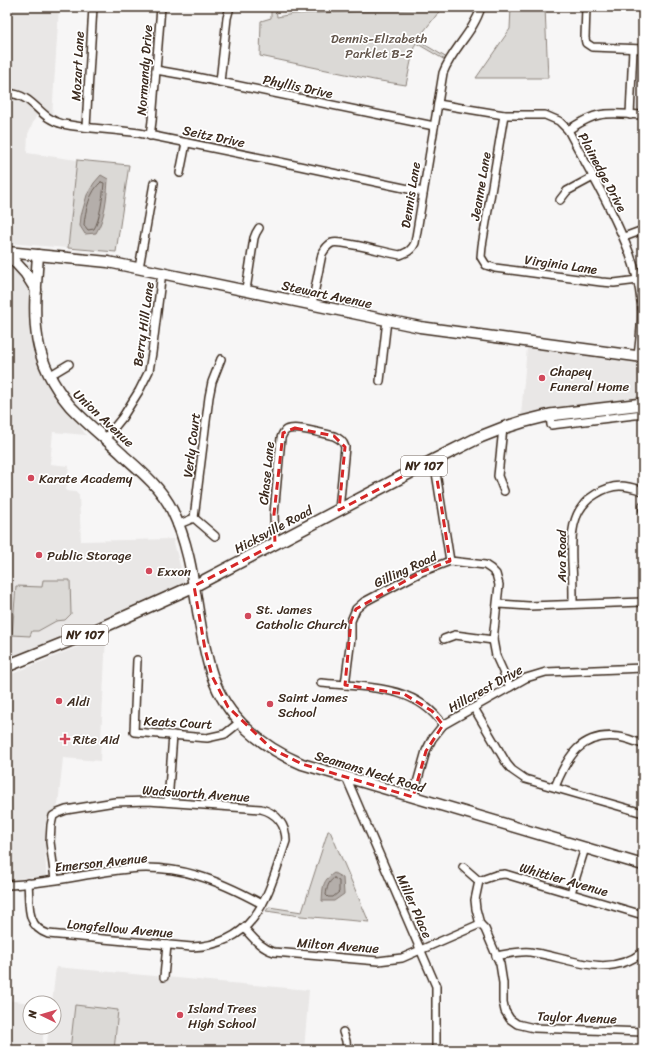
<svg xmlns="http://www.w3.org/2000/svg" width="650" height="1057" font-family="Sriracha,sans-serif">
<rect width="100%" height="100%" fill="#f7f6f6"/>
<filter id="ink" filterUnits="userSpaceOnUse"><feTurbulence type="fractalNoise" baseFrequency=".025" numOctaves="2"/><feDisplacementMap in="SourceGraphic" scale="8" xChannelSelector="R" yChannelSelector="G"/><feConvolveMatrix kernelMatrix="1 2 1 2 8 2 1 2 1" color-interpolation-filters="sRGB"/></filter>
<g filter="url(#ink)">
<g fill="#e9e7e6">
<path d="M7 7H59L52 117 36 116 28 134 27 153 77 160 68 248 7 243Z"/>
<path d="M7 263 36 264 32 302 55 390 86 435 53 432 50 464 69 466 66 491 76 492 79 495 81 541 173 539 185 584 7 659Z"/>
<path d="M527 347 643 362V401L521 415Z"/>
<path d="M106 635 100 761 63 758 58 805 45 825 46 876 7 880V676Z"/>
<path d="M56 967 309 990 304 1050H46L49 1027H54V1003H52Z"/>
<path d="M7 1000 30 1003V1027H44L42 1050H7Z"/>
</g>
<g fill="#dbd9d6" stroke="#8b827a">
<path d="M271 7H276L277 17 293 14 442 8 417 40 447 58 445 60 416 43 414 47 406 85 374 80 260 56 261 21 271 18Z"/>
<path d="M511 7H545L548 78H476L510 29Z"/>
<path d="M77 160 129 165 116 252 68 248Z"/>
<path d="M43 580H70L71 614 65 620 56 621 38 631H32L30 636 12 635 16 586 42 587Z"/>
<path d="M328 831H330L369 922 301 916 266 911 269 907 302 912Z"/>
<path d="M75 1005 118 1010 114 1050H70Z"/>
</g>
<g fill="#b4aeaa" stroke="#847972">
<path d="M101 175 108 179C107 197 105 218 96 233L85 234 80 226 81 216 87 195 94 183Z"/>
<path d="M334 873 343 878 344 894 334 901H322C323 887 322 881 334 873Z"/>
</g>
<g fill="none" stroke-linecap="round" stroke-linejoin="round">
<g stroke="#6b5f56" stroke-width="1">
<path d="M101 182 104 183C103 195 100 220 94 229L88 230 84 225C85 211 90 191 101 182Z"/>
<path d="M334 878 339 881V892L333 897H328L326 895C327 888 328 882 334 878Z"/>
</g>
<defs>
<g id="street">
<path d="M586 7 585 38 586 43 592 47 643 49"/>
<path d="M156 70 196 77 434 126"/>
<path d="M220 82 227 18 230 7"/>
<path d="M7 93C36 95 37 118 63 124 88 129 114 129 139 133 234 152 328 172 423 192"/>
<path d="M438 104 504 115H545L559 121 568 130C581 155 595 179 608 205 623 236 638 267 641 302 643 320 640 338 638 356"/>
<path d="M504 115 482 246 481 257 486 265 495 268 601 282 614 283 638 280"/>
<path d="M630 115 633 49"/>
<path d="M86 127 93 7"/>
<path d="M568 130C578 124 588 117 599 115 613 112 629 115 643 115"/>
<path d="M150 136 152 121 161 7"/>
<path d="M180 173 186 143"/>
<path d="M560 200 567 191 593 177"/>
<path d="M624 237 643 230"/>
<path d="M139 268 154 183"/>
<path d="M246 290 254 238 256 233 259 228"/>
<path d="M312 304 322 254C325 249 327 245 332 243 341 240 388 253 400 255 408 252 412 250 415 243L443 73C452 49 474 32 481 7"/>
<path d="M49 376 69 364"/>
<path d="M380 381 387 320"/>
<path d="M550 415 551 425 643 414"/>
<path d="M503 428 498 476 504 491"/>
<path d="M105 439 122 418 139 391 149 371 152 353 162 272"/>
<path d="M434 460 450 561"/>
<path d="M643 505V510"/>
<path d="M194 518 215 536"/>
<path d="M177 525 194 518 209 397 212 382 221 359"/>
<path d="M275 544 274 514 281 438C282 435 283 432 286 430 296 425 323 434 334 436 340 439 343 441 345 447L339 510"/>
<path d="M498 604 529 606 643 602"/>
<path d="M573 604C573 591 573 578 572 564 571 538 570 509 596 494 614 483 625 485 643 491"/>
<path d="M444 639 455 635 493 640"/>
<path d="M137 660 134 732 207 738 225 734 240 722"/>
<path d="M321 683C363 687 416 684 443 725"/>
<path d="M345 685 351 638V621L356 609 364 602 421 572 450 561 485 565 491 569 496 574 499 585 493 640 496 656 510 687"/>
<path d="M474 708 507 764 512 770 525 779 643 813"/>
<path d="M346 777 436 986V1050"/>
<path d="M555 787C567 757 581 732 619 737 627 738 635 742 643 744"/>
<path d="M413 797 426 751 432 739 443 725 510 687 526 678 546 672 643 668"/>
<path d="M168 802 173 735"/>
<path d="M463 867 479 881"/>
<path d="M479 881 475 900 476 909 480 924 485 929 500 964 503 983V1002L505 1011 510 1019 517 1024 534 1028 643 1032"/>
<path d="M479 881 496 875 505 874 643 915"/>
<path d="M28 883C30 904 25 926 48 934L192 947C259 944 268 893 286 841 286 825 277 813 261 809L148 801 115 802 66 810 58 813 53 816 51 825 50 842 55 879"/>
<path d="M7 885C48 884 88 873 128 869 179 864 218 880 262 904"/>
<path d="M571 893 585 848"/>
<path d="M245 929C254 939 261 948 274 952L378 961 402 958 480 924"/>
<path d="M496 956C507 954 519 951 530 952 569 957 607 980 643 952"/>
<path d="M164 977 167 945"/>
<path d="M343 1032 346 1041 347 1050"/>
</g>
<g id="secondary">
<path d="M7 252 108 262 420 327 643 357"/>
<path d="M7 253 26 274 36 290"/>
<path d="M38 255C34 316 28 356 70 406 87 424 106 439 124 456 142 472 161 488 172 510 198 563 194 621 212 675 226 718 262 747 302 764L643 865"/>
</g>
<path id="primary" d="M7 666 94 631 194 586 434 460 480 437 503 428 522 422 550 415 643 404"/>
</defs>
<use href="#street" stroke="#3b2a1e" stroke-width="10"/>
<use href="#secondary" stroke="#3b2a1e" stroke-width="13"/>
<use href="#primary" stroke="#3b2a1e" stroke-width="14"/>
<use href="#street" stroke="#fff" stroke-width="7"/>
<use href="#secondary" stroke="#fff" stroke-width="10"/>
<use href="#primary" stroke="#fff" stroke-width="11"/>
</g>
</g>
<path fill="none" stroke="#d62828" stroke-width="3" stroke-dasharray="8 5" stroke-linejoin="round" d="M295 428 334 436 345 447 339 510 434 460 450 561 421 572 356 609 351 621 345 685 404 694 432 711 443 725 426 751 413 797 302 764 272 749 228 707 212 676 205 649 194 586 275 544 274 514 283 433Z"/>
<g fill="#d1495b" stroke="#fff" stroke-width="1.5">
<circle cx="542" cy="378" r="4"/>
<circle cx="31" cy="478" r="4"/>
<circle cx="39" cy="555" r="4"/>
<circle cx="149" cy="571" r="4"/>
<circle cx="248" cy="616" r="4"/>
<circle cx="59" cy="701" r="4"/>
<circle cx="270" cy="704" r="4"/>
<path d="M63 733h4v4h4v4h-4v4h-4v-4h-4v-4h4z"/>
<circle cx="180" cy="1015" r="4"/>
</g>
<g text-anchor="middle" stroke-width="3.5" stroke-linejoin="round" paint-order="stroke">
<g fill="#fff" stroke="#766a62" stroke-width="1">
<rect x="401" y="456" width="46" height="20" rx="3"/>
<rect x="62" y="625" width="46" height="20" rx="3"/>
</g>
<g font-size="12" font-weight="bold" fill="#3b2a1e">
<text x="424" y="470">NY 107</text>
<text x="85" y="639">NY 107</text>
</g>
<g font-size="13" fill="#63564c" stroke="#fff">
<text x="379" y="43">Dennis-Elizabeth<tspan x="379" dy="15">Parklet B-2</tspan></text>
</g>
<g font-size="13" fill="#3b2a1e" stroke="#fff">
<text transform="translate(77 66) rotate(-87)" y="5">Mozart Lane</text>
<text transform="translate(144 70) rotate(-86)" y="5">Normandy Drive</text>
<text transform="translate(298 86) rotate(12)" y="5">Phyllis Drive</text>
<text transform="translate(214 136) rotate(12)" y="5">Seitz Drive</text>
<text transform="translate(603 172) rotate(62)" y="5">Plainedge Drive</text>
<text transform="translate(480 186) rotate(-80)" y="5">Jeanne Lane</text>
<text transform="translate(410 195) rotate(-81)" y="5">Dennis Lane</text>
<text transform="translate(561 264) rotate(8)" y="5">Virginia Lane</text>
<text transform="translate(327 294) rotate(12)" y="5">Stewart Avenue</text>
<text transform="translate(143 324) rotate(-82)" y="5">Berry Hill Lane</text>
<text transform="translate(104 418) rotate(43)" y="5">Union Avenue</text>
<text transform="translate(191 445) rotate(-83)" y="5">Verly Court</text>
<text transform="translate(266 473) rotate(-84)" y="5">Chase Lane</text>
<text transform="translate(273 529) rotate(-28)" y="5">Hicksville Road</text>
<text transform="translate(561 556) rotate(-90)" y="5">Ava Road</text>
<text transform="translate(405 569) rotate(-25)" y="5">Gilling Road</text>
<text transform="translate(485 688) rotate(-29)" y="5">Hillcrest Drive</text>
<text transform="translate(178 722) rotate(3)" y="5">Keats Court</text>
<text transform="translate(370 771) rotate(17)" y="5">Seamans Neck Road</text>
<text transform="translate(196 793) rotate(4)" y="5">Wadsworth Avenue</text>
<text transform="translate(101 862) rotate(-6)" y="5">Emerson Avenue</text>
<text transform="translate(564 879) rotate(16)" y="5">Whittier Avenue</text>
<text transform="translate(415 906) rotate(66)" y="5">Miller Place</text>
<text transform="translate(120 928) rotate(5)" y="5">Longfellow Avenue</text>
<text transform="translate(338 945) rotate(4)" y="5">Milton Avenue</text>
<text transform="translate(577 1017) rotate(2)" y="5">Taylor Avenue</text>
</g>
<g font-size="13" fill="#3b2a1e" stroke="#fff" text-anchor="start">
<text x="550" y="376">Chapey<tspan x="550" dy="15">Funeral Home</tspan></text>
<text x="39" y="483">Karate Academy</text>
<text x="47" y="560">Public Storage</text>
<text x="157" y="576">Exxon</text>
<text x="256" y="614">St. James<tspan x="256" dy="15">Catholic Church</tspan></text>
<text x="278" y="702">Saint James<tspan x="278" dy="15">School</tspan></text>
<text x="67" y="706">Aldi</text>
<text x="73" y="744">Rite Aid</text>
<text x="188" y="1013">Island Trees<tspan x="188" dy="15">High School</tspan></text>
</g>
</g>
<rect width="650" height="1057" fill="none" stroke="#fff" stroke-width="24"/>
<rect x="12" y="12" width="626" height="1033" fill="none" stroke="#3b2a1e" stroke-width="1.5" filter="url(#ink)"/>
<g transform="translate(42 1015) rotate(275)"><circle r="19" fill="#ffffff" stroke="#b1aaa5"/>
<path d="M0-3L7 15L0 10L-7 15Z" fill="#d1495b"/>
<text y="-6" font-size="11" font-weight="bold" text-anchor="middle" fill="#3b2a1e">N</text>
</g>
</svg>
